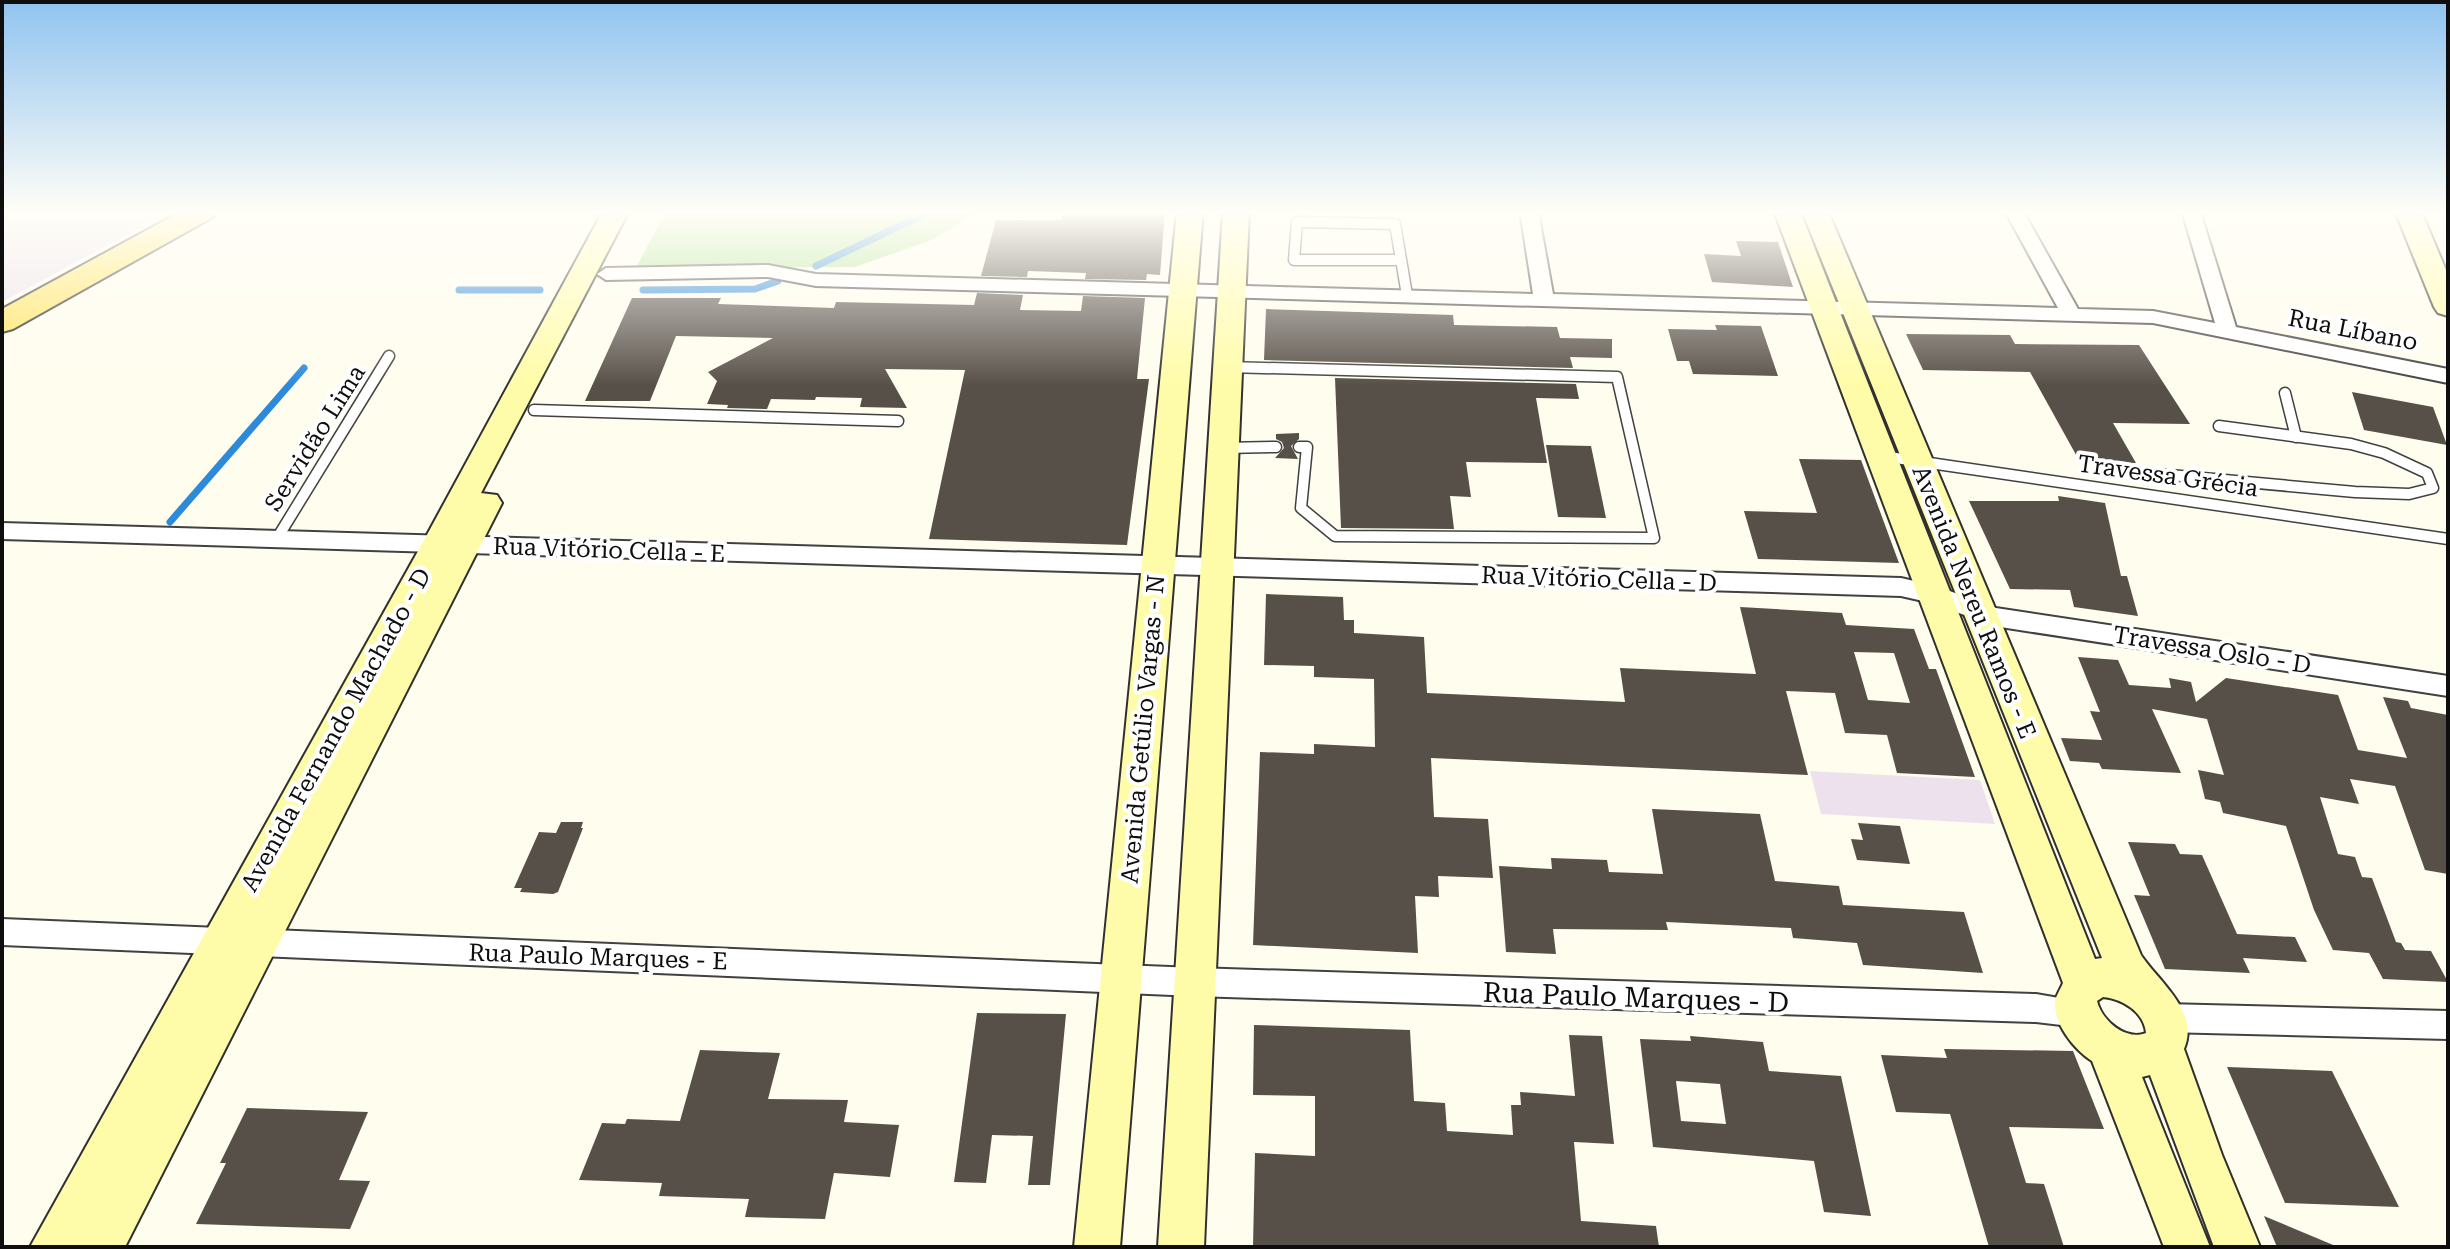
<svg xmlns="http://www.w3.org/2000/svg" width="2450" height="1249" font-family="'Roboto Serif',serif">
<rect width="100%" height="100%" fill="#fffdee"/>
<g fill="#ede1ed">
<path d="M2 211H172L2 302Z"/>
<path d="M1810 771 1980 780 1995 824 1821 814Z"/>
</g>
<path fill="#afe091" d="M666 211H978L934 239 855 267 636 268Z"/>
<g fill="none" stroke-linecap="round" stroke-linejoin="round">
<g stroke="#2d89da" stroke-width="7">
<path d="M816 266 931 211"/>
<path d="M459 290H540"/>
<path d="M643 290 755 289 778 281"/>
<path d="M170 522 304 368"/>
</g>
</g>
<g fill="#575049" fill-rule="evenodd">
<path d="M1064 211H1165L1160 275 1147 274 1146 280 1085 279 1086 273 1028 271 1027 277 981 276 996 220H1062Z"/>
<path d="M1736 241 1778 242 1793 287 1712 282 1704 254 1741 256Z"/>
<path d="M977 293 1023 295 1020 310 1081 311 1083 296 1145 298 1137 379H1149L1127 545 929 539 965 370 885 369 907 408 860 407 862 398 816 397 815 400 771 399 767 409 727 408 728 405 707 404 717 381 708 372 773 338 676 336 650 401H585L632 298H721L718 304 834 308 836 302 974 305Z"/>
<path d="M1266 309 1453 315 1454 325 1557 327 1560 338 1612 339V358L1570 357 1573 368 1264 360Z"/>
<path d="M1715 325 1761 326 1778 376 1693 374 1689 361H1677L1668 329 1717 330Z"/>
<path d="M1906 334 2010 335 2015 344 2139 345 2190 424 2113 423 2136 463 2080 462 2030 372 1923 370Z"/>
<path d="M1335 378 1576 384 1579 399 1536 398 1547 463 1466 462 1471 497 1450 496 1454 529 1341 528Z"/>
<path d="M2352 392 2433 407 2447 445 2364 430Z"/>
<path d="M1299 433V439L1291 446 1298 459 1275 458 1284 448 1282 442 1276 439V434Z"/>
<path d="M1546 445 1591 446 1606 518 1558 517Z"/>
<path d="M1799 459 1861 460 1899 563 1758 559 1744 511 1817 513Z"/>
<path d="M2058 496 2105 503 2121 576H2127L2138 616 2074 607 2070 590 2010 589 1969 501H2059Z"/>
<path d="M1266 594 1343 597 1344 620H1354V633L1424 637 1427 693 1625 702 1620 668 1756 674 1740 607 1842 613 1846 625 1914 629 1929 669H1936L1975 777 1897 773 1887 735 1845 733 1835 693 1786 691 1808 775 1431 758 1434 817 1488 819 1493 878 1438 876 1439 897 1415 896 1418 953 1253 945 1260 752 1314 754V744L1375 747 1374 679 1314 677V666L1264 665ZM1854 652 1894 653 1910 703 1868 700Z"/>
<path d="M2078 657 2118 660 2129 685 2171 688 2169 678 2191 682 2196 702 2226 678 2338 695 2358 750 2407 758 2383 697 2408 701 2411 708 2448 715V874L2425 870 2395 786 2350 779 2359 804 2320 797 2338 854 2355 857 2362 877 2372 878 2396 942 2401 943 2405 950 2431 951 2448 982 2383 979 2369 953 2333 950 2314 910 2286 826 2223 813 2220 802 2205 799 2198 770 2224 775 2207 719 2152 709 2181 773 2102 769 2099 763 2070 761 2061 738 2102 740 2090 711 2100 712Z"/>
<path d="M1652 809 1760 814 1775 881 1839 886 1843 905 1964 912 1983 973 1863 965 1857 943 1793 938 1791 928 1666 922 1668 930 1553 929 1556 954 1506 952 1499 866 1552 869 1551 858 1607 860 1609 872 1663 874Z"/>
<path d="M561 822H583L581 828H583L558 892 553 894 520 892 522 888H514L539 832 556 833Z"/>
<path d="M1858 823 1900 826 1910 864 1857 860 1851 839 1863 840Z"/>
<path d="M2128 842 2175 844 2180 854 2202 855 2237 934 2295 937 2307 962 2243 958 2250 973 2165 969 2134 895 2150 896Z"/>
<path d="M977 1013 1066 1014 1050 1185H1028L1033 1136 992 1135 986 1183 954 1182Z"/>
<path d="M1254 1025 1410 1030 1414 1101 1445 1103 1447 1131 1513 1135 1511 1105H1521L1520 1092 1575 1096 1569 1035 1602 1036 1614 1144 1574 1142 1581 1221 1656 1226 1659 1247H1253L1255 1153 1315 1156V1096L1253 1095Z"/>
<path d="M1690 1036 1763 1042 1769 1071 1841 1076 1871 1216 1824 1212 1814 1161 1653 1147 1640 1039 1691 1041ZM1676 1081 1720 1084 1726 1124 1681 1121Z"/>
<path d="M1944 1049 2073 1051 2104 1129 2009 1127 2026 1183 2044 1184 2064 1247H1989L1950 1114 1896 1112 1881 1055 1947 1058Z"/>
<path d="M700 1050 780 1053 768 1099 848 1100 844 1122 899 1125 890 1177 834 1173 825 1219 745 1217 749 1199 659 1196 662 1183 579 1180 602 1123 625 1124 627 1119 680 1121Z"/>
<path d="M2227 1067 2332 1071 2399 1207 2285 1203Z"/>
<path d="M247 1108 368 1112 339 1180 370 1181 350 1229 196 1224 226 1163H220Z"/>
<path d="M2264 1216 2338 1247H2277Z"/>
</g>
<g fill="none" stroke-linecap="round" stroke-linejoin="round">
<defs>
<g id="lane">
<path d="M1399 260H1294L1297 222 1395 224 1407 295"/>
<path d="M1227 367 1617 377 1654 538 1335 536 1301 508 1307 447H1299"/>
<path d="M2285 393 2296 437"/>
<path d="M534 410 898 421"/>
<path d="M1223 448 1276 447"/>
<path d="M1882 456 2448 539"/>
<path d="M2148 473 2355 492 2409 494 2433 488 2427 473 2384 453 2351 444 2219 426"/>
<path d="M276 540 389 356"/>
</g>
<g id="street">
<path d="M1520 211H1538L1553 294 2058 308 2005 211H2023L2078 309 2153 311 2215 323 2182 211H2200L2236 327 2448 369V383L2153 323 816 286 768 277 606 280 597 274 606 268 768 265 816 274 1533 294Z"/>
<path d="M2 523 1901 578 1936 586 1996 608 2448 676V696L1994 626 1932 603 1901 596 2 539Z"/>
<path d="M2 919 1195 968 2036 994 2088 1003 2093 1013 2088 1023 2078 1027 2036 1022 1195 996 2 945Z"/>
<path d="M2164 1004 2448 1011V1039L2164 1032 2154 1028 2149 1018 2154 1008Z"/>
</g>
<g id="secondary">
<path d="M603 211H629L481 493 497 495 502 503 125 1247H30L422 544Z"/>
<path d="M1177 211H1203L1120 1247H1074Z"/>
<path d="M1223 211H1249L1204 1247H1158Z"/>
<path d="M1774 211H1800L2095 959 2102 958 1802 211H1828L2141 955C2160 983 2200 1012 2184 1049L2222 1155 2260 1247H2214L2150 1075 2142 1077 2210 1247H2164L2092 1061C2075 1050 2053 1024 2055 1001 2056 996 2061 988 2063 983ZM2103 997C2123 999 2144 1012 2146 1033 2126 1041 2102 1021 2097 1001Z"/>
<path d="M2395 211H2421L2448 275V316L2438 313 2434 307Z"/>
</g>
<path id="primary" d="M182 211H217L213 217 13 329 2 332V309Z"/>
</defs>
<use href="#lane" stroke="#414141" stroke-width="13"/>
<use href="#street" stroke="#414141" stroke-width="4"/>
<use href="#secondary" stroke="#303030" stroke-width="4"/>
<use href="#primary" stroke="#1f1f1f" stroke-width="4"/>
<use href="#lane" stroke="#fff" stroke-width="10"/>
<use href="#street" fill="#fff" fill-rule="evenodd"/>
<use href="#secondary" fill="#fffca9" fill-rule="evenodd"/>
<use href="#primary" fill="#ffe45e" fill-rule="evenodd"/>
</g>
<linearGradient id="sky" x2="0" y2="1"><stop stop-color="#90c3f0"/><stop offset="0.55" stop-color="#fffef7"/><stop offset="1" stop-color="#fffef7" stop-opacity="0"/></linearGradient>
<rect width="2450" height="386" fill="url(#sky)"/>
<g text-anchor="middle" stroke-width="8" stroke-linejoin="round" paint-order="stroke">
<g font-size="24" fill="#0e0e0e" stroke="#fff">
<text transform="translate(2353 330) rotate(11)" y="8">Rua Líbano</text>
<text transform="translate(315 438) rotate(-58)" y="8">Servidão Lima</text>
<text transform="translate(2168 476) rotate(8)" y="8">Travessa Grécia</text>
<text transform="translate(609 550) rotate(2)" y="8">Rua Vitório Cella - E</text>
<text transform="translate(1599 579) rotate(2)" y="8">Rua Vitório Cella - D</text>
<text transform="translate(1974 602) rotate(68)" y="8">Avenida Nereu Ramos - E</text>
<text transform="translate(2212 650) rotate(9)" y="8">Travessa Oslo - D</text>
<text transform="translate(1143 729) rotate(-85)" y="8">Avenida Getúlio Vargas - N</text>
<text transform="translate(336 730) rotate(-61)" y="8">Avenida Fernando Machado - D</text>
<text transform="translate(598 957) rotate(2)" y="8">Rua Paulo Marques - E</text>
</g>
<g font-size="28" fill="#0e0e0e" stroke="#fff">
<text transform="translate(1636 997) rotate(2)" y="10">Rua Paulo Marques - D</text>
</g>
</g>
<rect width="2450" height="1249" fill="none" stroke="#0e0e0e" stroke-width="8"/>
</svg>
